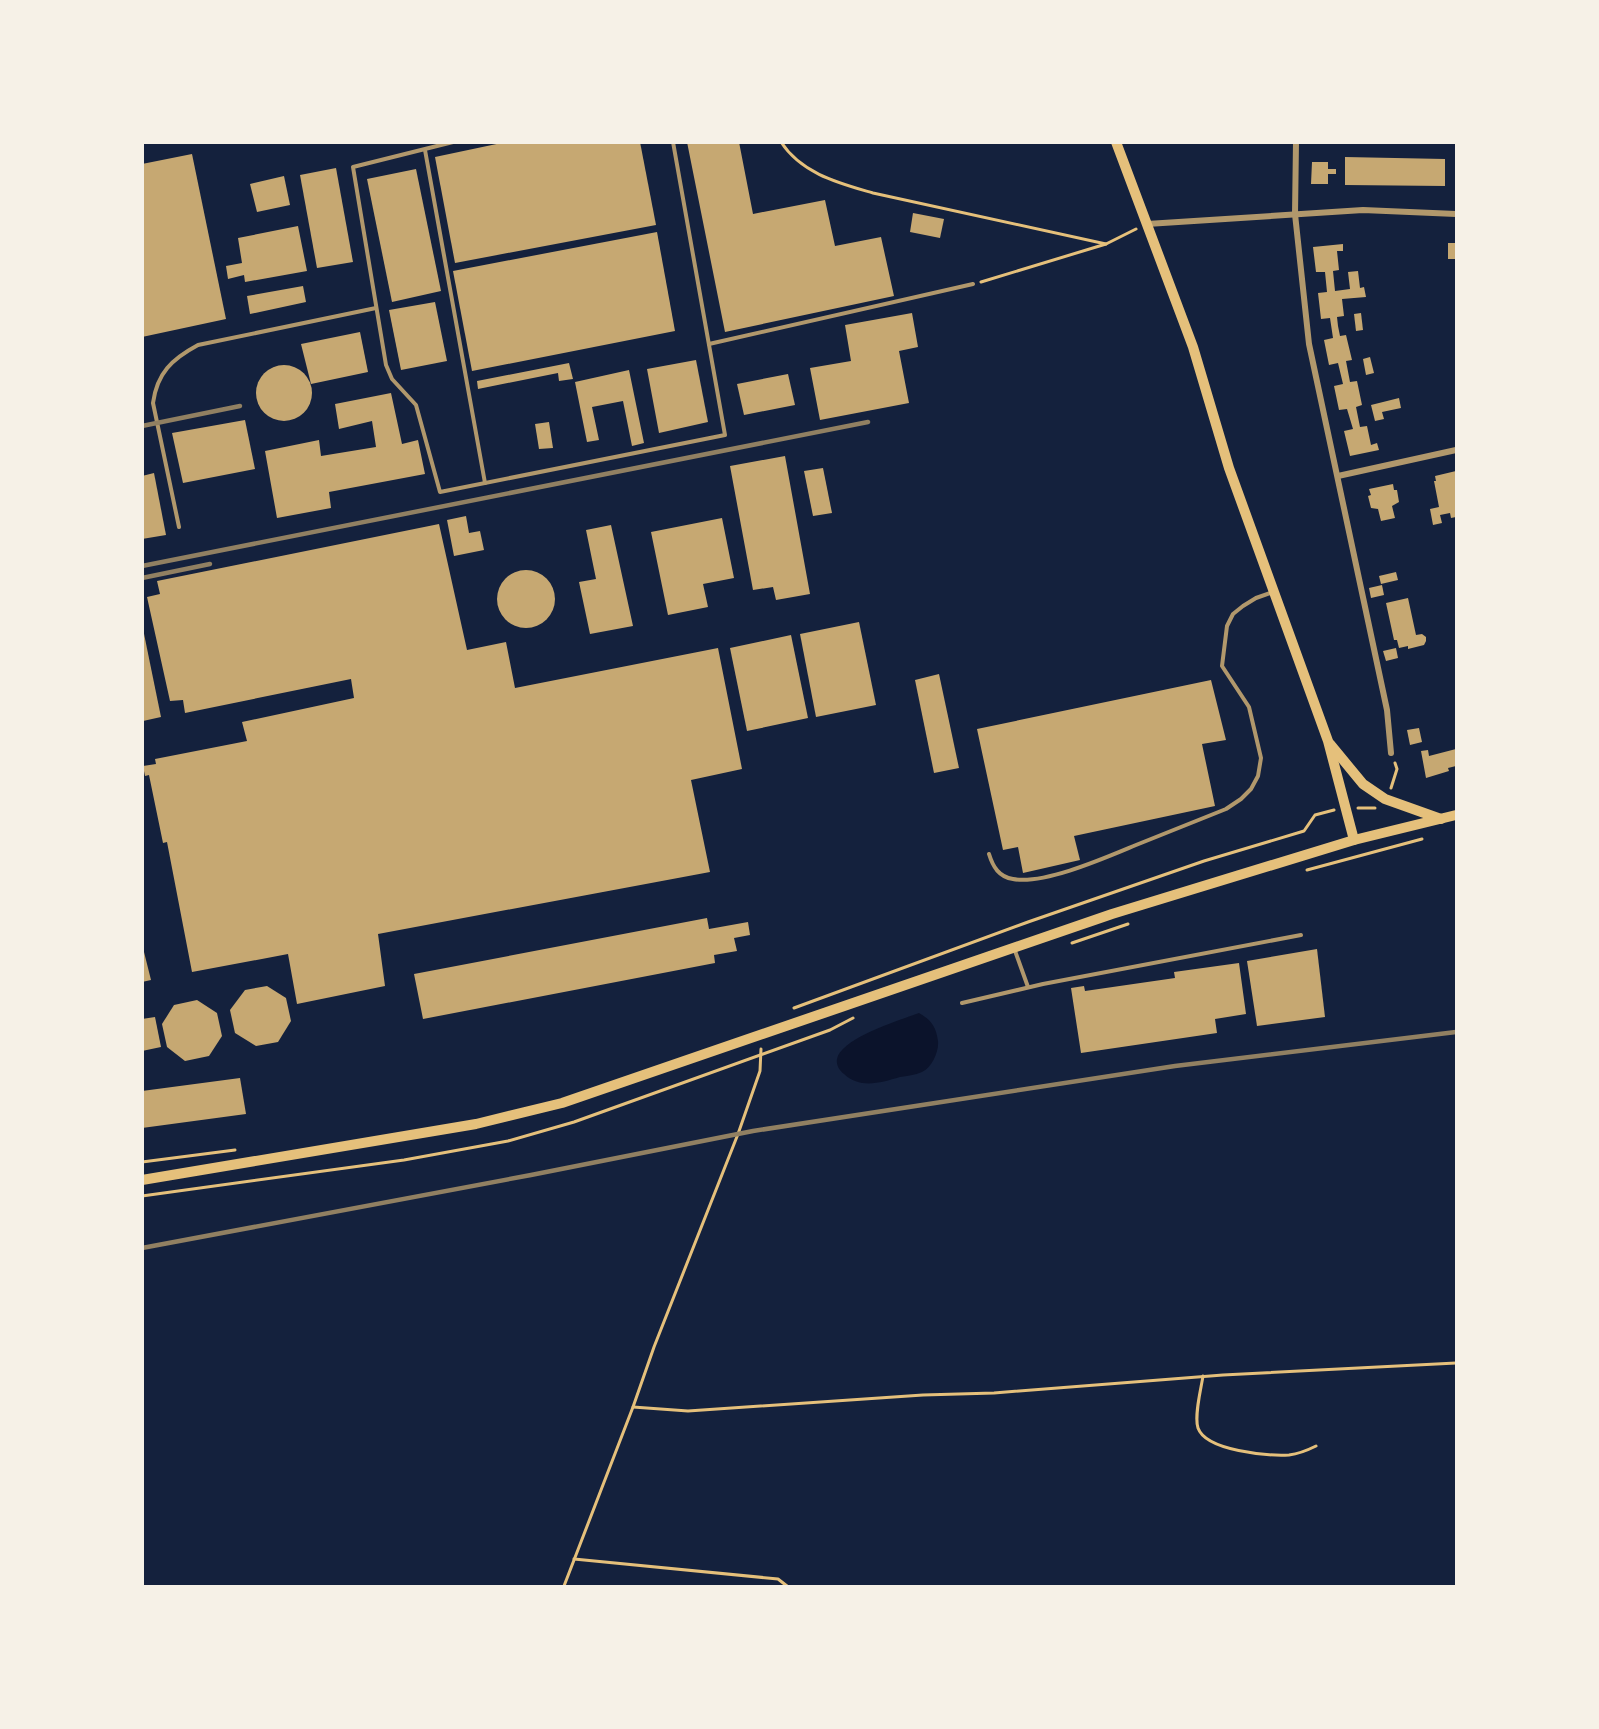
<svg xmlns="http://www.w3.org/2000/svg" width="1599" height="1729" font-family="Poppins,sans-serif">
<rect width="100%" height="100%" fill="#14213d"/>
<path fill="#0b132b" d="M919 1013C931 1020 936 1026 938 1041 939 1052 932 1067 922 1072 915 1075 907 1076 900 1077 880 1083 860 1089 844 1074 839 1070 836 1065 837 1059 841 1038 900 1020 919 1013Z"/>
<g fill="#c6a872">
<path d="M506 142H640L656 225 455 263 435 157Z"/>
<path d="M687 142H739L753 214 825 200 835 246 881 237 894 296 725 332Z"/>
<path d="M192 154 226 319 142 337V164Z"/>
<path d="M1345 157 1445 159V186L1345 185Z"/>
<path d="M1312 162H1328V169H1336V174H1328V184H1311Z"/>
<path d="M336 168 353 262 317 268 300 175Z"/>
<path d="M416 169 441 291 392 302 367 179Z"/>
<path d="M284 176 290 205 257 212 250 184Z"/>
<path d="M913 213 944 219 940 238 910 232Z"/>
<path d="M298 226 307 271 245 282 244 275 228 279 226 266 242 263 238 238Z"/>
<path d="M657 232 675 331 472 371 453 271Z"/>
<rect x="1448" y="243" width="8" height="16"/>
<path d="M1343 244V251H1337L1339 270 1333 271 1335 291 1350 289 1348 272 1358 271 1360 288 1364 287 1366 297 1342 299 1344 316 1337 317 1338 326 1340 336 1346 335 1352 360 1346 361 1350 382 1357 381 1362 405 1356 407 1360 427 1367 426 1371 445 1377 443 1379 450 1350 456 1344 431 1353 429 1347 409 1339 410 1334 386 1343 384 1338 363 1329 365 1324 340 1333 338 1330 318 1321 319 1318 293 1327 292 1325 272H1316L1313 247Z"/>
<path d="M303 286 306 302 250 314 247 296Z"/>
<path d="M435 302 447 361 401 370 389 310Z"/>
<path d="M912 313 918 347 899 351 909 403 820 420 810 368 851 361 845 325Z"/>
<path d="M1361 313 1363 330 1356 331 1354 314Z"/>
<path d="M360 332 368 372 311 384 301 344Z"/>
<path d="M1370 357 1374 373 1366 375 1363 359Z"/>
<path d="M696 360 708 422 659 433 647 369Z"/>
<path d="M569 363 573 379 559 381 558 373 478 389 477 381Z"/>
<circle cx="284" cy="393" r="28"/>
<path d="M629 370 644 443 632 446 623 401 592 407 599 440 587 442 575 382Z"/>
<path d="M788 374 795 405 744 415 737 384Z"/>
<path d="M391 393 402 444 418 440 425 474 329 492 331 508 277 518 265 451 319 440 321 456 376 447 372 421 339 429 335 404Z"/>
<path d="M1399 398 1401 408 1382 412 1384 419 1375 421 1371 405Z"/>
<path d="M245 420 255 469 183 483 172 433Z"/>
<path d="M549 422 553 448 539 449 535 424Z"/>
<path d="M785 456 810 594 776 600 773 587 753 590 730 466Z"/>
<path d="M823 468 832 513 813 516 804 471Z"/>
<path d="M1456 471V517L1451 518 1450 513 1440 515 1442 523 1433 525 1430 509 1439 507 1434 481H1436L1435 476Z"/>
<path d="M154 473 166 535 142 539V476Z"/>
<path d="M1393 484 1394 490H1397L1399 502 1392 506 1395 518 1381 521 1378 509 1371 508 1368 496 1371 495 1369 489Z"/>
<path d="M466 516 469 533 480 531 484 550 454 556 447 520Z"/>
<path d="M722 518 734 578 703 584 708 607 668 615 651 532Z"/>
<path d="M439 524 467 650 506 642 515 688 718 648 742 769 691 780 710 872 378 934 385 986 297 1004 288 954 192 972 167 842 163 843 149 775 145 776 143 766 156 764 155 759 247 741 242 722 354 698 351 679 185 713 183 700 170 701 147 597 160 594 157 581Z"/>
<path d="M611 525 633 626 590 634 579 582 596 579 586 530Z"/>
<circle cx="526" cy="599" r="29"/>
<path d="M1396 572 1398 580 1381 584 1379 576Z"/>
<path d="M1382 585 1384 595 1371 598 1369 588Z"/>
<path d="M1408 598 1416 635 1422 634 1426 637V641L1424 645 1408 649V646L1399 648 1397 640H1394L1386 603Z"/>
<path d="M859 622 876 705 816 717 800 634Z"/>
<path d="M142 624 161 717 143 721 142 719Z"/>
<path d="M791 635 808 718 747 731 730 648Z"/>
<path d="M1396 648 1398 658 1386 661 1383 651Z"/>
<path d="M939 674 959 768 934 773 915 680Z"/>
<path d="M1211 680 1226 740 1202 744 1215 806 1074 836 1080 860 1023 873 1018 847 1003 850 977 729Z"/>
<path d="M1419 728 1422 742 1410 745 1407 730Z"/>
<path d="M1456 749V766L1448 768 1449 771 1426 778 1421 751 1428 750 1429 756Z"/>
<path d="M707 918 709 929 748 922 750 935 734 938 737 951 714 955 715 963 423 1019 414 974Z"/>
<path d="M142 944 151 980 142 982Z"/>
<path d="M1317 949 1325 1017 1257 1026 1247 961Z"/>
<path d="M1239 963 1246 1014 1215 1019 1217 1033 1081 1053 1071 988 1084 986 1085 991 1175 978 1174 972Z"/>
<path d="M267 986 286 998 291 1021 278 1042 256 1046 235 1033 230 1010 245 990Z"/>
<path d="M197 1000 217 1013 222 1036 209 1056 185 1061 167 1047 162 1024 174 1005Z"/>
<path d="M155 1017 161 1047 142 1051V1019Z"/>
<path d="M240 1078 246 1114 142 1128V1091Z"/>
</g>
<g fill="none" stroke-linecap="round" stroke-linejoin="round">
<g stroke="#e5c07b" stroke-width="3">
<path d="M781 142C802 174 839 183 873 193L1106 244"/>
<path d="M981 282 1106 244 1136 229"/>
<path d="M1391 788 1397 769 1395 763"/>
<path d="M1358 808H1375"/>
<path d="M1307 870 1422 839"/>
<path d="M1072 943 1128 924"/>
<path d="M794 1008 1028 922 1204 861 1304 831 1315 815 1334 810"/>
<path d="M142 1162 235 1150"/>
<path d="M142 1196 404 1160 508 1141 574 1122 830 1030 853 1018"/>
<path d="M1203 1376C1201 1389 1194 1416 1198 1428 1206 1451 1268 1456 1289 1455 1297 1454 1308 1450 1316 1446"/>
<path d="M633 1407 688 1411 923 1395 994 1393 1223 1375 1456 1363"/>
<path d="M574 1559 778 1579 787 1586"/>
<path d="M564 1586 633 1407 654 1347 738 1134 760 1071 761 1049"/>
</g>
<g stroke="#b1986c" stroke-width="4">
<path d="M453 142 353 167 386 365 392 379 416 405 440 492 725 435 673 142"/>
<path d="M425 150 485 483"/>
<path d="M709 344 973 284"/>
<path d="M179 527 153 403C157 373 172 359 198 345L376 308"/>
<path d="M989 854C993 867 999 877 1013 879 1044 885 1107 857 1136 845 1166 833 1196 821 1226 809L1241 799 1251 789 1258 776 1261 758 1249 707 1222 666 1227 626 1233 614 1243 606 1256 598 1273 592"/>
<path d="M1014 948 1028 987"/>
<path d="M962 1003 1043 984 1301 935"/>
</g>
<g stroke="#b1986c" stroke-width="6">
<path d="M1296 142 1295 214 1309 344 1387 710 1391 753"/>
<path d="M1147 224 1363 210 1456 214"/>
<path d="M1338 476 1456 450"/>
</g>
<g stroke="#e5c07b" stroke-width="10">
<path d="M1116 142 1193 347 1229 468 1328 741 1354 840"/>
<path d="M1330 744 1363 784 1385 799 1441 819"/>
<path d="M142 1180 476 1124 562 1103 1112 914 1354 840 1456 815"/>
</g>
<g stroke="#918062" stroke-width="4.5">
<path d="M142 426 240 406"/>
<path d="M142 566 868 422"/>
<path d="M142 578 210 564"/>
<path d="M142 1248 531 1175 753 1131 1175 1066 1456 1032"/>
</g>
</g>
<rect width="1599" height="1729" fill="none" stroke="#f6f1e7" stroke-width="288"/>
</svg>
